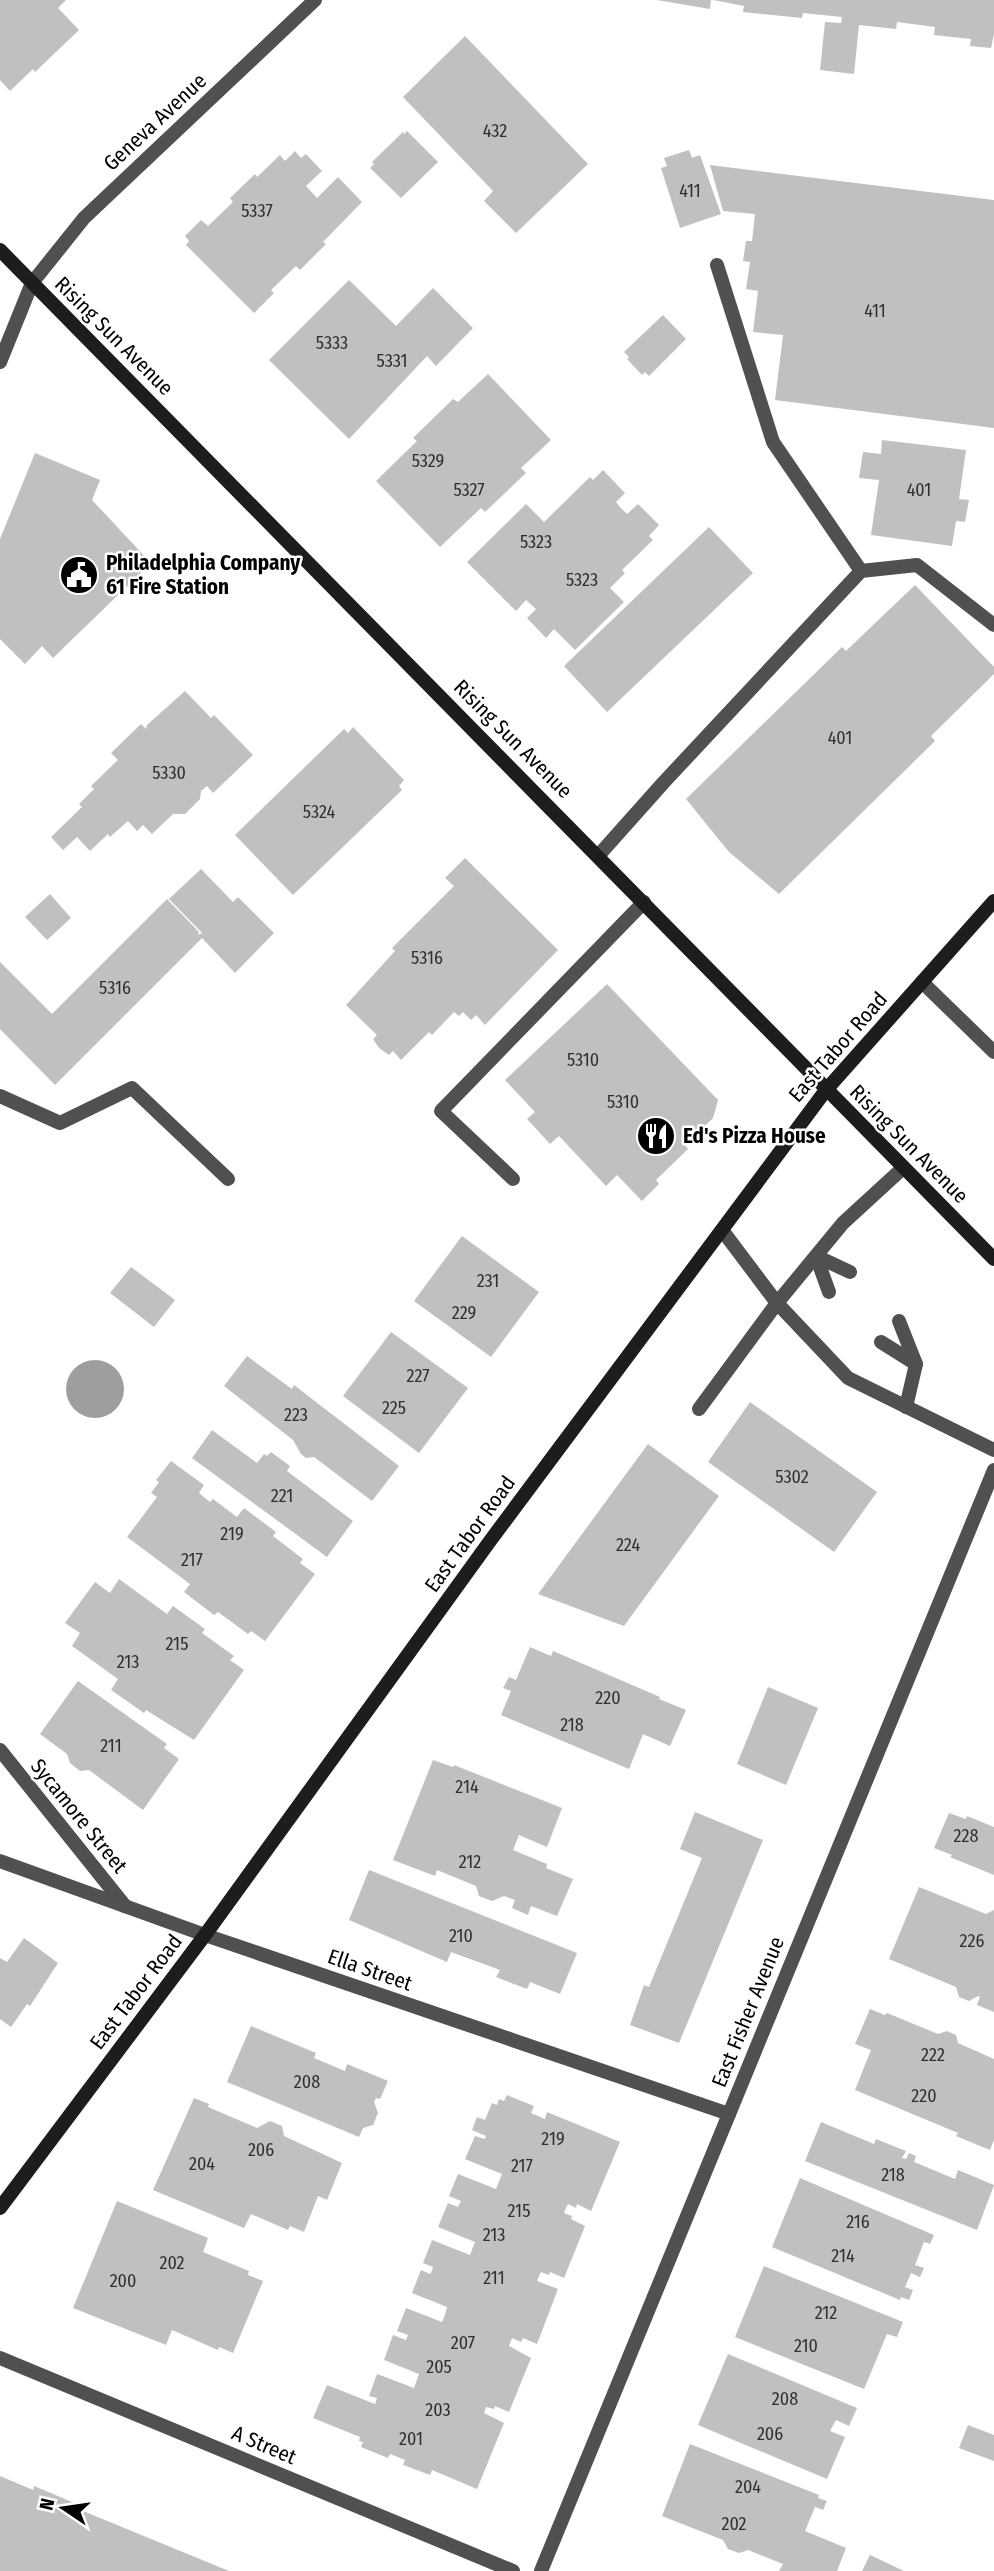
<svg xmlns="http://www.w3.org/2000/svg" width="994" height="2571" font-family="'Fira Sans Condensed',sans-serif">
<rect width="100%" height="100%" fill="#fff"/>
<circle fill="#9e9e9e" cx="95" cy="1389" r="29"/>
<g fill="#c0c0c0">
<path d="M0 0H66L58 8 79 30 35 72 33 69 10 91 0 80Z"/>
<path d="M657 0H711L710 9Z"/>
<path d="M713 0H994V34L991 48 970 46 971 39 934 35 935 27 897 22 896 29 859 25 854 74 820 70 825 22 841 23 842 17 803 13 802 18 743 12 744 6Z"/>
<path d="M465 36 588 164 516 233 484 201 493 191 403 97Z"/>
<path d="M407 131 438 162 401 198 370 168 374 164 372 162 403 132 404 134Z"/>
<path d="M689 150 692 158 700 155 721 214 680 228 661 168 667 166 664 158Z"/>
<path d="M295 151 301 158 306 154 322 171 306 186 317 198 338 177 362 202 323 242 326 244 300 270 296 266 271 290 274 293 254 313 186 245 189 241 185 236 201 220 208 226 233 202 230 198 255 174 257 177 280 155 285 161Z"/>
<path d="M710 165 994 200V428L775 400 783 335 753 332 758 291 746 289 750 262 743 261 746 241H752L755 214 723 211Z"/>
<path d="M349 280 396 326 433 288 473 328 436 366 427 356 349 439 269 360Z"/>
<path d="M663 315 686 339 649 376 645 372 642 375 627 359 629 357 624 352Z"/>
<path d="M488 374 551 440 521 468 526 473 485 512 481 508 440 547 376 481 417 441 413 438 453 399 458 402Z"/>
<path d="M882 440 966 450 959 499 969 500 965 522 956 521 952 546 871 535 879 480 859 478 863 452 881 454Z"/>
<path d="M35 453 100 480 92 500 151 563 53 658 42 646 25 664 0 639V539Z"/>
<path d="M603 470 625 493 616 502 620 507 627 514 638 504 659 525 649 536 653 540 622 570 625 573 610 588 624 602 575 650 554 629 546 638 527 618 536 609 526 600 516 611 467 562 526 504 544 522 590 477 593 480Z"/>
<path d="M709 527 753 573 607 712 564 666Z"/>
<path d="M915 585 994 667V674L931 736 935 741 779 894 729 852 686 799 842 647 846 651Z"/>
<path d="M185 691 211 718 214 715 253 755 213 793 207 786 201 791 200 799 185 814H173L152 834 143 825 137 831 128 821 110 837 108 834 90 851 77 837 63 850 51 837 82 807 79 804 94 789 91 786 118 760 111 753 141 724 146 729 147 725Z"/>
<path d="M353 727 404 780 399 786 402 790 293 895 235 835 344 729 348 733Z"/>
<path d="M465 858 558 950 485 1025 476 1015 471 1020 463 1012 459 1016 454 1012 432 1035 429 1032 401 1060 393 1051 389 1055 379 1048 373 1039 377 1035 346 1005 395 951 392 948 454 886 445 878Z"/>
<path d="M201 869 233 902 238 897 274 933 235 973 202 938 55 1085 0 1029V962L52 1014 167 899 199 932 198 935 202 933 169 899Z"/>
<path d="M50 894 71 918 47 940 25 917Z"/>
<path d="M607 984 718 1100 713 1118 685 1145 688 1149 656 1180 659 1184 642 1201 617 1175 606 1186 559 1136 550 1144 527 1119 535 1112 505 1080Z"/>
<path d="M462 1236 539 1292 491 1357 414 1301Z"/>
<path d="M131 1267 175 1300 154 1327 110 1293Z"/>
<path d="M391 1332 468 1388 419 1453 343 1396Z"/>
<path d="M247 1356 292 1389 294 1385 399 1466 372 1501 314 1457 306 1458 301 1454 293 1440 224 1386Z"/>
<path d="M750 1402 877 1492 834 1552 708 1462Z"/>
<path d="M212 1430 257 1463 264 1454 267 1456 271 1452 290 1466 287 1471 353 1521 327 1557 192 1458Z"/>
<path d="M648 1444 719 1496 624 1626 538 1594Z"/>
<path d="M171 1461 204 1485 199 1493 210 1502 213 1499 237 1517 244 1508 276 1532 273 1536 303 1559 300 1563 315 1574 265 1641 251 1631 248 1634 218 1612 214 1615 184 1592 190 1584 127 1537 157 1497 151 1493 159 1482 156 1480Z"/>
<path d="M119 1579 167 1614 173 1606 205 1629 202 1633 234 1656 230 1660 244 1670 194 1740 146 1710 144 1713 111 1690 118 1679 72 1646 80 1633 65 1623 95 1582 110 1593Z"/>
<path d="M530 1647 551 1656 553 1651 660 1697 659 1699 686 1710 670 1746 643 1734 629 1769 501 1715 511 1691 503 1688 509 1677 516 1680Z"/>
<path d="M78 1681 167 1744 164 1748 179 1759 143 1810 89 1770 80 1771 70 1763 67 1754 40 1734Z"/>
<path d="M768 1687 818 1708 786 1785 737 1764Z"/>
<path d="M433 1760 453 1767 454 1765 562 1808 547 1847 519 1835 513 1850 547 1864 546 1868 573 1879 557 1916 531 1906 528 1915 512 1908 515 1900 504 1896 492 1901 479 1896 476 1886 437 1870 435 1876 393 1860Z"/>
<path d="M695 1812 763 1840 679 2043 630 2025 644 1985 649 1987 702 1858 680 1849Z"/>
<path d="M949 1813 966 1819 967 1816 994 1827V1875L950 1857 952 1855 934 1848Z"/>
<path d="M369 1870 577 1953 560 1994 530 1982 527 1989 496 1977 500 1970 451 1952 447 1962 349 1920Z"/>
<path d="M919 1887 986 1914 994 1910V2012L977 2005 980 1997 978 1996 969 2001 959 1997 956 1987 889 1959Z"/>
<path d="M24 1938 58 1963 30 2006 27 2004 11 2027 0 2019V1958L7 1962Z"/>
<path d="M870 2009 885 2015 887 2013 938 2034 947 2031 956 2035 958 2043 994 2059V2140L990 2150 956 2136 958 2133 855 2090 871 2050 855 2044Z"/>
<path d="M251 2026 316 2053 314 2058 345 2071 347 2064 388 2081 380 2099 376 2098 374 2102 378 2113 373 2125 363 2128 359 2137 227 2082Z"/>
<path d="M507 2095 534 2106 531 2113 545 2119 547 2112 620 2142 591 2211 577 2204 576 2208 568 2204 566 2208 564 2213 572 2216 571 2219 585 2226 564 2278 550 2272 549 2275 541 2272 539 2276 537 2281 558 2289 537 2344 523 2338 521 2342 512 2338 509 2346 531 2358 509 2412 495 2406 494 2409 486 2407 484 2413 504 2423 477 2489 432 2470 430 2475 406 2466 403 2465 405 2460 390 2454 388 2458 361 2447 363 2442 359 2441 360 2437 313 2418 327 2385 375 2404 377 2398 369 2396 377 2374 414 2388 419 2374 384 2360 393 2335 406 2340 408 2335 397 2331 406 2308 442 2322 445 2315 447 2307 412 2293 421 2270 430 2274 432 2271 433 2267 423 2263 432 2240 470 2255 475 2242 438 2227 448 2203 458 2207 461 2201 449 2196 458 2174 496 2189 502 2174 465 2159 475 2136 485 2139 486 2136 472 2130 477 2117 485 2120 492 2103 497 2105 499 2099 504 2101Z"/>
<path d="M194 2098 209 2104 208 2107 257 2128 270 2121 282 2126 284 2136 342 2163 327 2200 318 2196 304 2232 290 2226 288 2230 251 2214 244 2228 153 2190Z"/>
<path d="M821 2122 874 2144 876 2139 906 2151 902 2158 906 2159 909 2153 916 2156 914 2162 955 2179 958 2170 994 2185 977 2230 805 2161Z"/>
<path d="M800 2178 934 2235 930 2244 924 2242 915 2265 924 2268 920 2277 911 2273 905 2287 913 2290 909 2300 901 2297 900 2300 772 2247Z"/>
<path d="M117 2201 208 2238 203 2252 249 2271 248 2275 263 2281 233 2353 219 2347 218 2350 172 2330 166 2345 73 2308Z"/>
<path d="M764 2266 903 2322 897 2337 887 2334 864 2389 735 2337Z"/>
<path d="M728 2354 857 2408 849 2426 836 2420 830 2431 845 2437 827 2479 698 2425Z"/>
<path d="M968 2425 994 2435V2461L959 2448Z"/>
<path d="M690 2444 819 2495 818 2498 827 2501 823 2510 815 2507 805 2531 846 2548 837 2571H779L783 2564 748 2550 739 2553 728 2549 723 2540 662 2516Z"/>
<path d="M0 2476 33 2490 34 2486 84 2507 83 2511 229 2571H0Z"/>
<path d="M870 2555 904 2571H862Z"/>
</g>
<g fill="none" stroke-linecap="round" stroke-linejoin="round">
<g stroke="#505050" stroke-width="14">
<path d="M717 265 773 442 861 571"/>
<path d="M598 856 664 782 861 571 917 565 994 625"/>
<path d="M922 982 994 1052"/>
<path d="M0 1096 60 1123 132 1088 228 1179"/>
<path d="M513 1179 441 1111 644 902"/>
<path d="M722 1230 777 1303 848 1378 994 1450"/>
<path d="M829 1292 816 1256 850 1272"/>
<path d="M881 1342 916 1364 899 1321"/>
<path d="M906 1407 916 1364"/>
<path d="M699 1409 777 1303 843 1223 903 1168"/>
</g>
<g stroke="#505050" stroke-width="14">
<path d="M0 362 32 283 84 218 315 0"/>
<path d="M0 1750 125 1906"/>
<path d="M0 1861 205 1935 729 2114"/>
<path d="M0 2358 513 2571"/>
<path d="M541 2571 994 1470"/>
</g>
<g stroke="#1d1d1d" stroke-width="14">
<path d="M0 250 994 1259"/>
<path d="M0 2208 205 1935 490 1541 826 1090 994 901"/>
</g>
</g>
<defs>
<symbol id="civic-disc" viewBox="-11 -11 22 22"><circle r="9.5" fill="#000" stroke="#fff"/><path d="M-.6-6.5H3V-4.5H.6V-3L4-1V1h2V6H-6V1h2V-1L-.6-3ZM-1.2 2.5V6h2.4V2.5Z" fill="#fff"/></symbol>
<symbol id="restaurant-disc" viewBox="-11 -11 22 22"><circle r="9.5" fill="#000" stroke="#fff"/><path d="M-5-6h1v4h1v-4h1v4h1v-4h1v5L-1.5 .5V6h-2V.5L-5-1ZM5-6V6H3V1.5H1.5Q1.5-4 5-6Z" fill="#fff"/></symbol>
</defs>
<g fill-rule="evenodd">
<use href="#civic-disc" x="57" y="553" width="44" height="44"/>
<use href="#restaurant-disc" x="634" y="1114" width="44" height="44"/>
</g>
<g text-anchor="middle" stroke-width="5" stroke-linejoin="round" paint-order="stroke">
<g font-size="18" fill="#303030">
<text x="495" y="137">432</text>
<text x="690" y="197">411</text>
<text x="257" y="217">5337</text>
<text x="875" y="317">411</text>
<text x="332" y="349">5333</text>
<text x="392" y="367">5331</text>
<text x="428" y="467">5329</text>
<text x="469" y="496">5327</text>
<text x="919" y="496">401</text>
<text x="536" y="548">5323</text>
<text x="582" y="586">5323</text>
<text x="840" y="744">401</text>
<text x="169" y="779">5330</text>
<text x="319" y="818">5324</text>
<text x="427" y="964">5316</text>
<text x="115" y="994">5316</text>
<text x="583" y="1066">5310</text>
<text x="623" y="1108">5310</text>
<text x="488" y="1287">231</text>
<text x="464" y="1319">229</text>
<text x="418" y="1382">227</text>
<text x="394" y="1414">225</text>
<text x="296" y="1421">223</text>
<text x="792" y="1483">5302</text>
<text x="282" y="1502">221</text>
<text x="232" y="1540">219</text>
<text x="628" y="1551">224</text>
<text x="192" y="1566">217</text>
<text x="177" y="1650">215</text>
<text x="128" y="1668">213</text>
<text x="608" y="1704">220</text>
<text x="572" y="1731">218</text>
<text x="111" y="1752">211</text>
<text x="467" y="1793">214</text>
<text x="966" y="1842">228</text>
<text x="470" y="1868">212</text>
<text x="461" y="1942">210</text>
<text x="972" y="1947">226</text>
<text x="933" y="2061">222</text>
<text x="307" y="2088">208</text>
<text x="924" y="2102">220</text>
<text x="553" y="2145">219</text>
<text x="261" y="2156">206</text>
<text x="202" y="2170">204</text>
<text x="522" y="2172">217</text>
<text x="893" y="2181">218</text>
<text x="519" y="2217">215</text>
<text x="858" y="2228">216</text>
<text x="494" y="2241">213</text>
<text x="843" y="2262">214</text>
<text x="172" y="2269">202</text>
<text x="494" y="2284">211</text>
<text x="123" y="2287">200</text>
<text x="826" y="2319">212</text>
<text x="463" y="2349">207</text>
<text x="806" y="2352">210</text>
<text x="439" y="2373">205</text>
<text x="785" y="2405">208</text>
<text x="438" y="2416">203</text>
<text x="770" y="2440">206</text>
<text x="411" y="2445">201</text>
<text x="748" y="2493">204</text>
<text x="734" y="2530">202</text>
</g>
<g font-size="21" fill="#000" stroke="#fff">
<text transform="translate(155 122) rotate(-43)" y="7">Geneva Avenue</text>
<text transform="translate(114 336) rotate(45)" y="7">Rising Sun Avenue</text>
<text transform="translate(513 739) rotate(45)" y="7">Rising Sun Avenue</text>
<text transform="translate(838 1047) rotate(-49)" y="7">East Tabor Road</text>
<text transform="translate(909 1144) rotate(45)" y="7">Rising Sun Avenue</text>
<text transform="translate(470 1534) rotate(-54)" y="7">East Tabor Road</text>
<text transform="translate(79 1816) rotate(51)" y="7">Sycamore Street</text>
<text transform="translate(370 1970) rotate(19)" y="7">Ella Street</text>
<text transform="translate(136 1992) rotate(-53)" y="7">East Tabor Road</text>
<text transform="translate(748 2012) rotate(-68)" y="7">East Fisher Avenue</text>
<text transform="translate(264 2445) rotate(23)" y="7">A Street</text>
</g>
<g font-size="21" font-weight="bold" fill="#000" stroke="#fff" text-anchor="start">
<text x="106" y="570">Philadelphia Company<tspan x="106" dy="24">61 Fire Station</tspan></text>
<text x="683" y="1143">Ed's Pizza House</text>
</g>
</g>
<g transform="translate(63 2508) rotate(283)" stroke="#ffffff" stroke-width="5" paint-order="stroke">
<path d="M0-5L12 26L0 18L-12 26Z" fill="#000000"/>
<text y="-10" font-size="19" font-weight="bold" text-anchor="middle" fill="#000000">N</text>
</g>
</svg>
